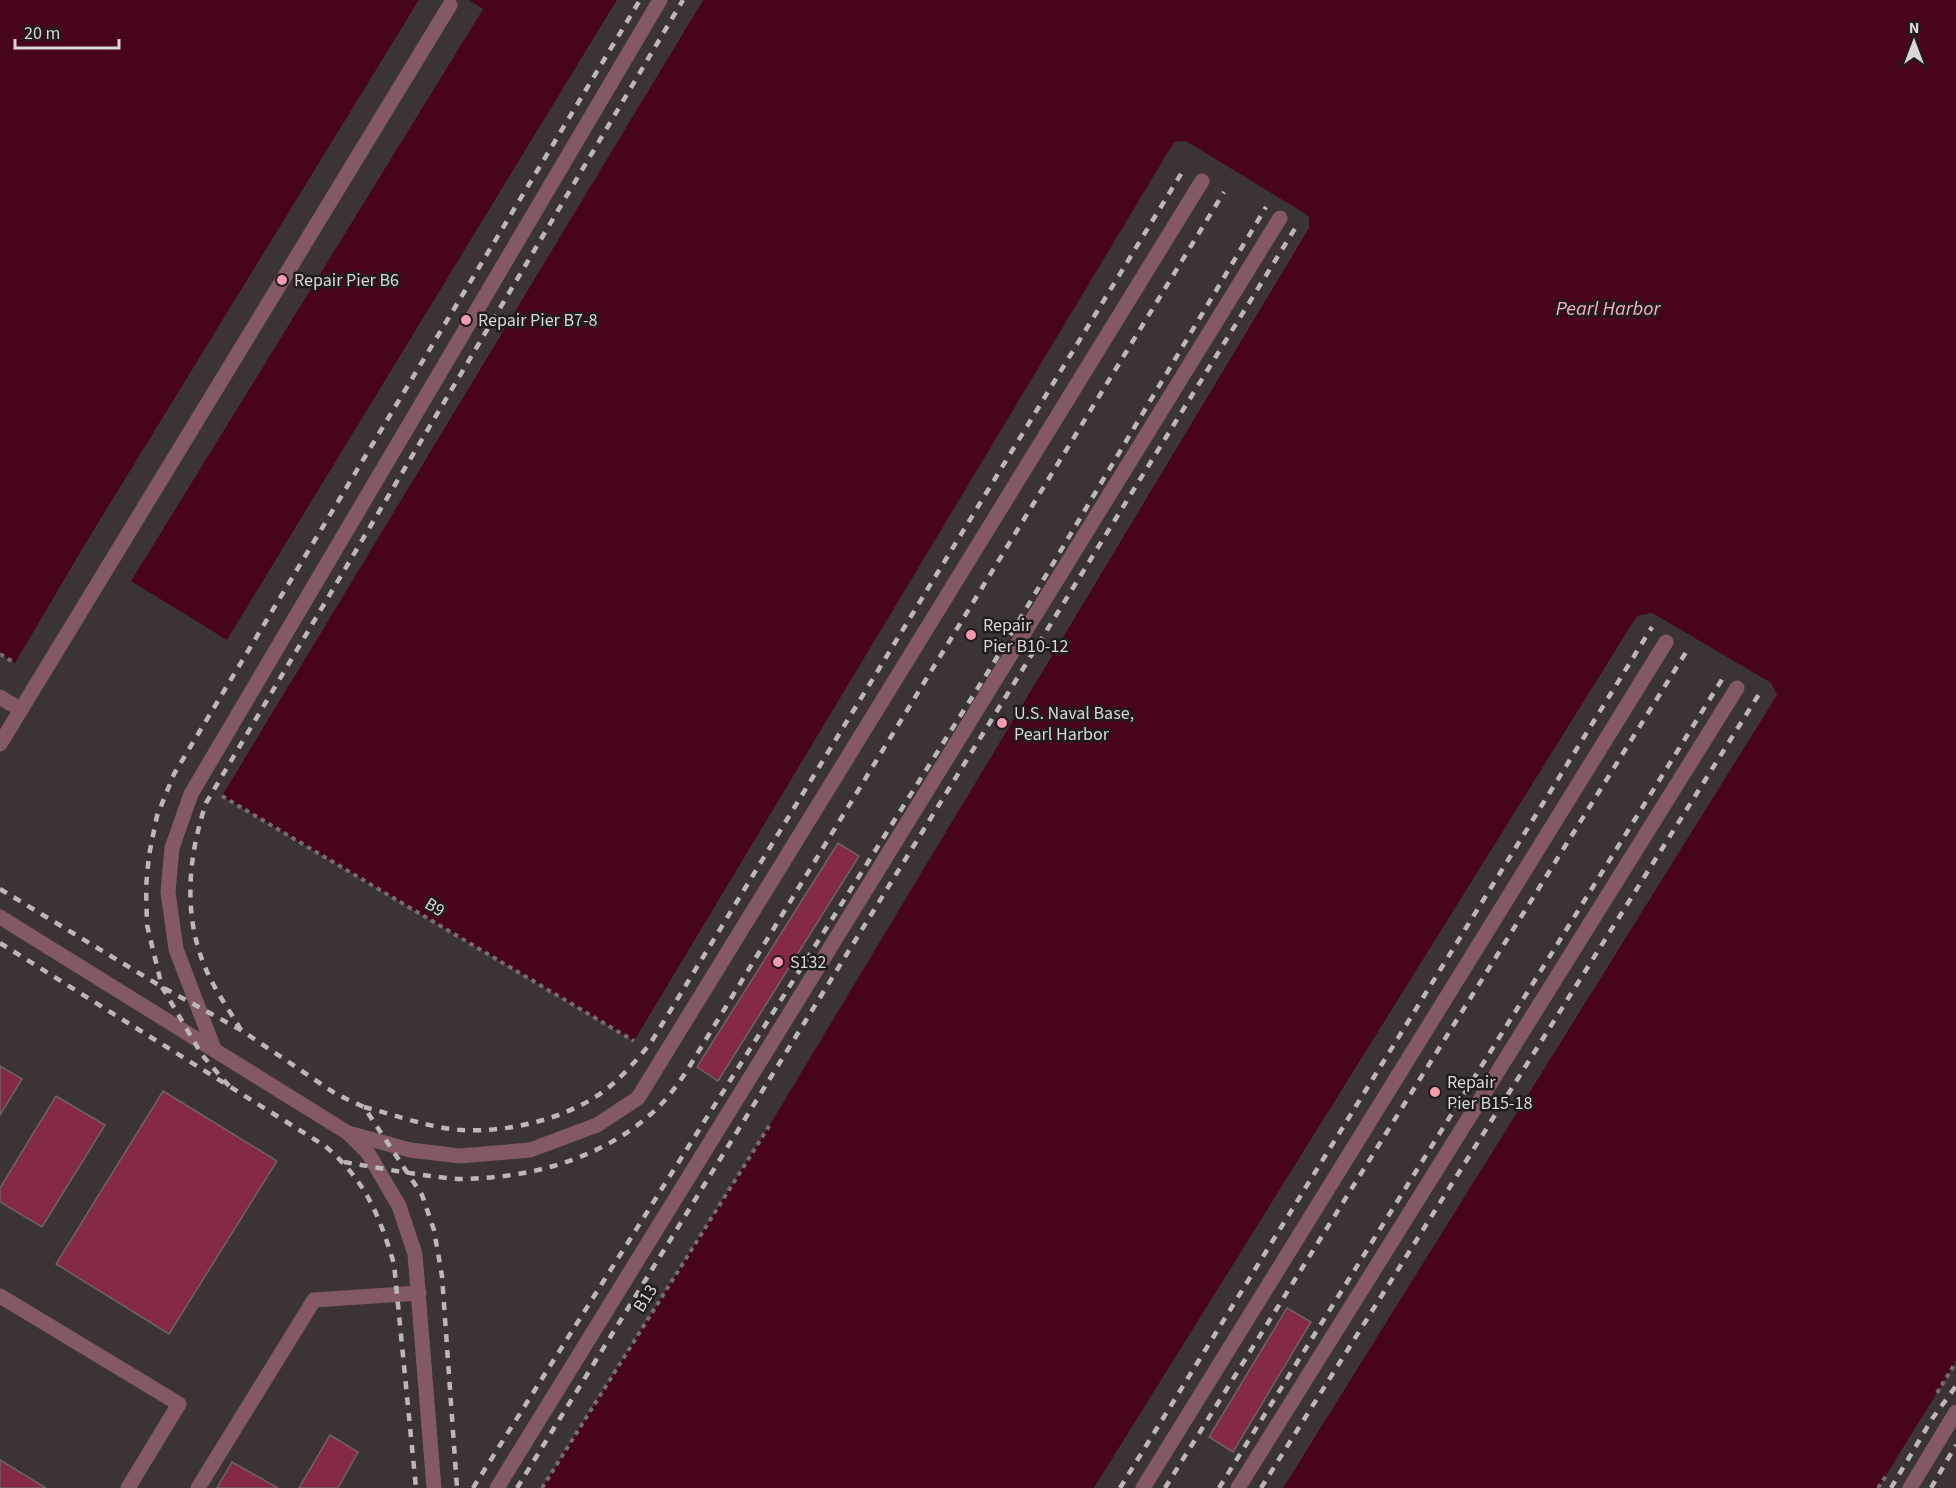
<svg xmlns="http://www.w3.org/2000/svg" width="1956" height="1488" font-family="'Source Sans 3',sans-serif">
<rect width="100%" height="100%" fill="#3c3335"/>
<g fill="#49041d">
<path d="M0 0H419L81 551 15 663 0 654Z"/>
<path d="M469 0H617L227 640 131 581 483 9Z"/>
<path d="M703 0H1956V1362L1878 1488H1283L1776 695 1771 683 1652 613 1637 616 1094 1488H542L771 1123 1309 228V216L1186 141 1174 142 634 1041 222 796Z"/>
</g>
<g fill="#3c3335">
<path d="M419 0H422L84 552 81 551Z"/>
<path d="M466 0 483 9 131 581 129 579 479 10Z"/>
<path d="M617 0H620V2L230 642 227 640Z"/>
<path d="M700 0H703L293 679 290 678Z"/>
<path d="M1652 613 1771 683 1777 695 1283 1488H1280L1773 695 1768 685 1651 616 1639 619 1097 1488H1094L1637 616Z"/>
</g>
<g fill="#842a43" stroke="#6d6364" stroke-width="1.5">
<path d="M838 843 859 856 718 1081 697 1067Z"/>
<path d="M0 1066 22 1079 0 1115Z"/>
<path d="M163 1091 277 1161 169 1334 56 1264Z"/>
<path d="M56 1096 105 1125 42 1227 0 1202V1188Z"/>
<path d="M1287 1308 1311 1322 1233 1452 1209 1437Z"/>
<path d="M330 1435 358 1452 338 1488H299Z"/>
<path d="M0 1460 46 1488H0Z"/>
<path d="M232 1462 278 1488H217Z"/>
</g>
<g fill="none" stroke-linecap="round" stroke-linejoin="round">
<g stroke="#756d6e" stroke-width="4" stroke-dasharray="4.5 4.5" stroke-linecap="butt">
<path d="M0 654 15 663"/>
<path d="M222 796 634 1041"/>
<path d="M1937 1393 1956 1362"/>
<path d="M542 1488 771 1123"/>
<path d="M1878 1488 1886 1476"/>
</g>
<g stroke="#845a62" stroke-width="15">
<path d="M0 697 21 710"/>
<path d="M0 744 450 5"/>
<path d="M0 917 348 1133 368 1153 399 1206 415 1254 434 1488"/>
<path d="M214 1049 176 949 168 892 172 848 191 794 660 0"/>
<path d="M348 1133 410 1150 460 1156 530 1150 597 1125 638 1098 1202 181"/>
<path d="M0 1296 179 1404 128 1488"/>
<path d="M198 1488 314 1300 419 1293"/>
<path d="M497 1488 1280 218"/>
<path d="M1143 1488 1666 642"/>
<path d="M1238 1488 1737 688"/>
<path d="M1910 1488 1956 1412"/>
</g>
<g stroke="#beb7b8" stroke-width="4.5" stroke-dasharray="8 8" stroke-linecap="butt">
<path d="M0 889 162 987 241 1030 336 1094 364 1107 422 1195 434 1230 442 1276 457 1488"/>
<path d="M0 943 325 1146C365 1180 379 1214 394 1264L416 1488"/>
<path d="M241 1030C231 1013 219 996 210 978 182 922 187 860 206 803L683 0"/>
<path d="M229 1086 202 1055 162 987 147 925 146 887 149 855 157 816 174 774 640 0"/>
<path d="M364 1107C396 1115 429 1128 462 1130 512 1133 579 1116 616 1081 628 1070 639 1057 650 1044L1184 169"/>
<path d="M344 1162C372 1167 401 1172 430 1176 440 1177 451 1179 461 1179 529 1178 599 1160 651 1114 665 1102 676 1087 686 1072L1224 192"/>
<path d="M473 1488 993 664 1266 207"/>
<path d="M517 1488 1299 222"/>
<path d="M1120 1488 1652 627"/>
<path d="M1165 1488 1688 649"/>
<path d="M1219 1488 1726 673"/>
<path d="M1261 1488 1761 691"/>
<path d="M1891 1488 1932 1419 1956 1386"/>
<path d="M1931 1488 1956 1445"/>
</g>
</g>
<g fill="#f39aac" stroke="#201c1d" stroke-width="2">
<circle cx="282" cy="280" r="6"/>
<circle cx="466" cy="320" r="6"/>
<circle cx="971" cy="635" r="6"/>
<circle cx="1002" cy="723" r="6"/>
<circle cx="778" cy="962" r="6"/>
<circle cx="1435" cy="1092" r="6"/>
</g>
<g text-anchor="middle" stroke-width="5" stroke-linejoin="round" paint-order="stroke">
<g font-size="18" fill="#dbd5d6" stroke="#201c1d" text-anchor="start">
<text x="294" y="286">Repair Pier B6</text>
<text x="478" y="326">Repair Pier B7-8</text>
<text x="983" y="631">Repair<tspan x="983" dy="21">Pier B10-12</tspan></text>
<text x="1014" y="719">U.S. Naval Base,<tspan x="1014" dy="21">Pearl Harbor</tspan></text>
<text x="790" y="968">S132</text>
<text x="1447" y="1088">Repair<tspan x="1447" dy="21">Pier B15-18</tspan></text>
</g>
<g font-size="18" fill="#dbd5d6" stroke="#201c1d">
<text transform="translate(435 907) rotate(31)" y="6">B9</text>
<text transform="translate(645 1298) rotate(-58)" y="6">B13</text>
</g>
<g font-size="20" font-style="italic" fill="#fdafbd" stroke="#201c1d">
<text x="1608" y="315">Pearl Harbor</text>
</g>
</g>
<g transform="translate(1914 42)" stroke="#201c1d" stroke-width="4.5" paint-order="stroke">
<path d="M0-4.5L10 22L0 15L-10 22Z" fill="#dbd5d6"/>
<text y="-9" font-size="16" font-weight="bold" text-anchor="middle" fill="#dbd5d6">N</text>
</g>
<path d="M15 39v9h104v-9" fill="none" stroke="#dbd5d6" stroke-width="3"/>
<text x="24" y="39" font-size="18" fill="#dbd5d6" stroke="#201c1d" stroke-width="4.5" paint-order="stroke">20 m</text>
</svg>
